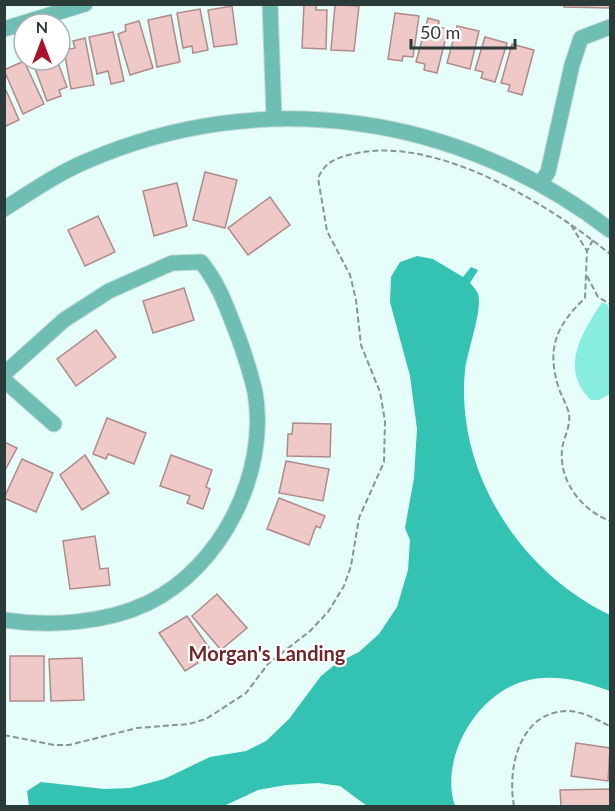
<svg xmlns="http://www.w3.org/2000/svg" width="615" height="811" font-family="Lato,sans-serif">
<rect width="100%" height="100%" fill="#e6fefa"/>
<path fill="#87eddf" d="M602 302 608 305 610 317V394L599 400H591C558 368 583 332 602 302Z"/>
<path fill="#34c3b3" d="M417 256 433 259 463 277 471 267 478 270 470 283C473 286 477 291 478 294 483 309 467 352 465 370 455 472 520 572 610 615V691C583 681 553 673 525 681 476 694 439 759 455 806H367L340 786 318 783 286 785 258 790 224 806H29L27 791 41 782 104 789 130 788 164 779 210 757 246 751 266 741 289 719 321 676 337 663 359 652 379 634 397 607 408 570 410 540 405 528 414 478 417 429 410 376 390 302 391 277 400 262Z"/>
<g fill="#eec9c7" stroke="#ae8b89" stroke-width="1.5">
<path d="M304 4H316V10H327L326 49 302 48Z"/>
<path d="M564 4H610V8L564 7Z"/>
<path d="M335 5 359 6 354 51 331 50Z"/>
<path d="M232 6 237 44 214 47 208 10Z"/>
<path d="M200 9 208 50 193 53 192 46 183 48 177 13Z"/>
<path d="M395 13 419 16 413 57 403 56 402 61 388 59Z"/>
<path d="M171 15 180 62 157 67 148 20Z"/>
<path d="M428 18 439 21 438 27 448 29 437 73 424 70 425 64 416 62Z"/>
<path d="M139 21 153 68 130 75 118 34 126 31 125 25Z"/>
<path d="M457 26 479 31 470 69 447 63Z"/>
<path d="M113 32 124 81 111 84 108 71 97 74 89 37Z"/>
<path d="M485 37 507 43 495 82 481 78 483 72 475 70Z"/>
<path d="M85 38 94 85 71 89 64 50 75 48 73 41Z"/>
<path d="M512 44 534 50 522 95 508 91 510 85 501 83Z"/>
<path d="M32 60H57L67 87 59 90 61 96 47 101Z"/>
<path d="M24 61 44 104 23 114 4 70Z"/>
<path d="M4 86 19 120 6 126 4 122Z"/>
<path d="M205 172 237 180 225 228 193 220Z"/>
<path d="M177 183 187 226 154 236 143 191Z"/>
<path d="M270 197 290 225 248 255 228 228Z"/>
<path d="M98 216 115 252 85 266 68 230Z"/>
<path d="M184 288 194 320 153 333 143 301Z"/>
<path d="M96 330 116 357 76 386 57 359Z"/>
<path d="M107 418 146 433 134 464 108 454 106 459 93 454Z"/>
<path d="M293 423 331 424 330 457 287 456 288 434H292Z"/>
<path d="M4 442 17 448 4 472Z"/>
<path d="M85 455 109 493 82 510 60 475Z"/>
<path d="M171 455 212 470 206 487 210 489 203 509 187 503 190 496 160 486Z"/>
<path d="M22 459 53 473 36 512 4 498Z"/>
<path d="M286 461 329 469 323 501 279 493Z"/>
<path d="M279 498 325 516 320 528 316 526 309 545 267 529Z"/>
<path d="M95 536 100 569 108 568 110 585 70 589 63 541Z"/>
<path d="M217 594 247 628 221 650 192 616Z"/>
<path d="M187 616 210 649 196 659 198 663 185 671 159 633Z"/>
<rect x="10" y="656" width="34" height="45"/>
<path d="M82 658 84 700 51 701 49 659Z"/>
<path d="M576 743 610 748 608 781 571 776Z"/>
<path d="M610 789V806H561L560 790Z"/>
</g>
<g fill="none" stroke-linecap="round" stroke-linejoin="round">
<defs>
<g id="minor">
<path d="M270 4 274 117"/>
<path d="M4 29 85 4"/>
<path d="M541 183 548 172 572 65 581 38 610 27"/>
<path d="M4 209C31 192 58 173 87 161 263 85 459 114 610 230"/>
<path d="M4 374 64 320 109 291 172 263 201 262C220 285 228 311 239 339 245 356 251 374 255 392 269 472 222 567 148 603 106 623 50 627 4 620"/>
<path d="M4 380 54 424"/>
</g>
</defs>
<use href="#minor" stroke="#c4dbd7" stroke-width="17"/>
<g stroke="#839693" stroke-width="2" stroke-dasharray="6 3" stroke-linecap="butt">
<path d="M571 225 587 251"/>
<path d="M593 240 587 251 585 298C556 326 546 348 559 389 562 397 567 405 569 414 571 427 563 438 562 450 559 482 582 510 610 521"/>
<path d="M587 276 598 297 610 304"/>
<path d="M4 735 54 745H69L137 728 189 724 206 719 246 693 268 664 310 631 328 612 344 586 351 566 359 518 384 462 385 421 380 392 361 345 356 300 350 275 327 231 318 178C326 161 336 158 353 154 434 134 549 204 610 254"/>
<path d="M514 806C507 769 519 712 567 711 583 711 597 720 610 726"/>
</g>
<use href="#minor" stroke="#6ebeb3" stroke-width="15"/>
</g>
<g text-anchor="middle" stroke-width="4.5" stroke-linejoin="round" paint-order="stroke">
<g font-size="20" font-weight="bold" fill="#6d2729" stroke="#fff">
<text x="267" y="661">Morgan's Landing</text>
</g>
</g>
<rect width="615" height="811" fill="none" stroke="#2b3b39" stroke-width="12"/>
<g transform="translate(42 42)"><circle r="28" fill="#ffffff" stroke="#aab1b0" stroke-width="1.5"/>
<path d="M0-4.5L10 22L0 15L-10 22Z" fill="#a91229"/>
<text y="-9" font-size="16" font-weight="bold" text-anchor="middle" fill="#2b3b39">N</text>
</g>
<path d="M411 39v9h104v-9" fill="none" stroke="#2b3b39" stroke-width="3"/>
<text x="420" y="39" font-size="18" fill="#2b3b39" stroke="#ffffff" stroke-width="4.5" paint-order="stroke">50 m</text>
</svg>
